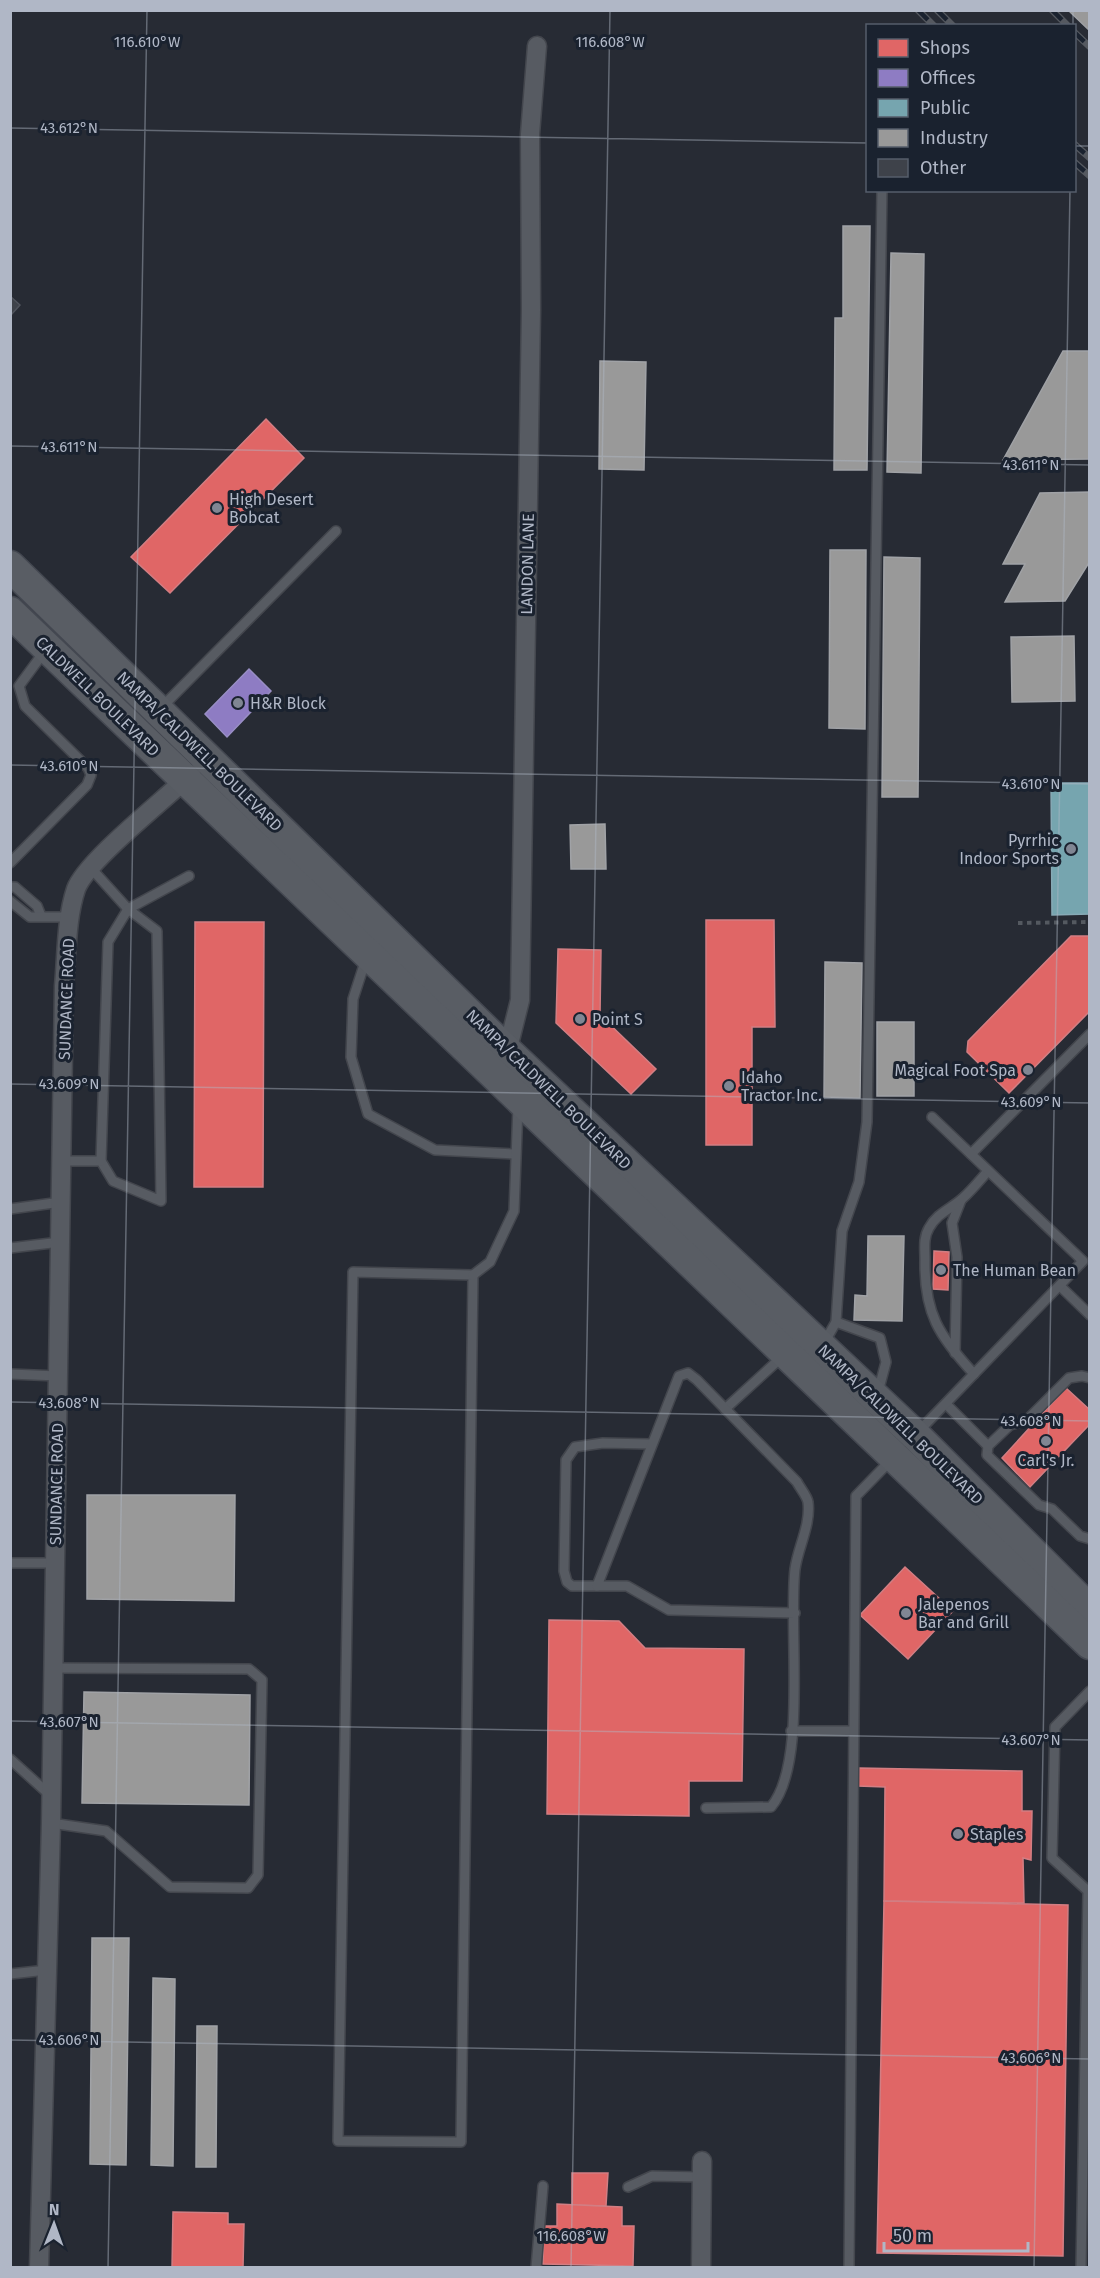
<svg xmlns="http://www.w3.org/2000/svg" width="1100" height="2278" font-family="'Fira Sans',sans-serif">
<rect width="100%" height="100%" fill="#272b34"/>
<g fill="#e06666" stroke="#d27e83" stroke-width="1.5">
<path d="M266 419 304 458 170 593 131 557Z"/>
<path d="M706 920H774L775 1027H752V1145H706Z"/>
<path d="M195 922H264L263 1187H194Z"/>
<path d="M1071 936H1090V1011L1009 1093 967 1052 968 1041Z"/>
<path d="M558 949 601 950 600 1015 656 1069 631 1094 556 1023Z"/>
<path d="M934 1251 949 1252 948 1290 933 1289Z"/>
<path d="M1066 1388 1090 1410V1424L1030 1487 1002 1458Z"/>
<path d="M905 1567 953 1611 908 1659 860 1615Z"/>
<path d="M549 1620 619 1621 645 1648 744 1649 742 1781H689V1816L547 1814Z"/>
<path d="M859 1768 1022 1771V1811H1032L1031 1860 1023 1858 1024 1903 884 1901 885 1787 858 1786Z"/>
<path d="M884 1901 1068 1905 1063 2256 877 2253Z"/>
<path d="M572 2173H608L606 2206 572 2205Z"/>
<path d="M557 2204 622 2207V2226H634L633 2266 543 2264 544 2226H557Z"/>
<path d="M173 2212 228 2213V2224H244L243 2268H172Z"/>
</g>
<path fill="#8e7cc3" stroke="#988ec4" stroke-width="1.5" d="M249 669 271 691 227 737 205 714Z"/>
<path fill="#76a5af" stroke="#87aab6" stroke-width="1.5" d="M1051 783H1090V914L1052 915Z"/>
<g fill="#999" stroke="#a0a2a6" stroke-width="1.5">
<path d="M1068 10H1090V31Z"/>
<path d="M843 226H870L867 470H834L835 318H843Z"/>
<path d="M891 253 924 254 921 473 887 472Z"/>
<path d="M1063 351H1090V459L1003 460Z"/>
<path d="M600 361 646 362 644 470 599 469Z"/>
<path d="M1090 492V561L1065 601 1005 602 1025 564H1003L1040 493Z"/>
<path d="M830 550H866L865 729 829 728Z"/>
<path d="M884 557 920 558 918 797H882Z"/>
<path d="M1074 636 1075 701 1012 702 1011 637Z"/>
<path d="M605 824 606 869H571L570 825Z"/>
<path d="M825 962 862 963 860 1098 824 1097Z"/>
<rect x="877" y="1022" width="37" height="74"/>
<path d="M868 1236H904L902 1321 854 1320 855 1295 867 1296Z"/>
<path d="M87 1495H235L234 1601 87 1599Z"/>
<path d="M84 1692 250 1695 249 1805 82 1803Z"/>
<path d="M92 1938H129L126 2165 90 2164Z"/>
<path d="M153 1978 175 1979 173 2166 151 2165Z"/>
<path d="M197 2026H217L216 2167H196Z"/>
</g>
<path fill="#3e424a" stroke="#4f535c" stroke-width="1.5" d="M10 296 20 305 10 316Z"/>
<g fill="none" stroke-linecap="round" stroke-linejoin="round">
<defs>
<g id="service">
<path d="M161 708 336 531"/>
<path d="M10 863 87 785 91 775 88 768 25 706 19 686 44 652"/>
<path d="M10 887H15L37 906 41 916"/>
<path d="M10 901 30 917H70"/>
<path d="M366 959 353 999 351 1057 368 1114 435 1150 515 1154"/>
<path d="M971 1154 1090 1034"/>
<path d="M62 1161H101L113 1181 161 1201 157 931 128 909 90 867"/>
<path d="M101 1161 108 942 128 909 189 876"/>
<path d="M10 1209 61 1202"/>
<path d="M10 1248 60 1242"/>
<path d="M353 1272 473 1275 461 2142 338 2141Z"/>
<path d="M473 1275 490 1262 514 1211 518 1106"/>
<path d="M1060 1286 1090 1315"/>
<path d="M836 1322 880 1338 886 1362 878 1392"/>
<path d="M824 1343 836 1322 842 1231 859 1182 867 1122 882 190"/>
<path d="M955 1353 957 1257 952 1223 961 1200"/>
<path d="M10 1374 58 1376"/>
<path d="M974 1374C939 1336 924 1313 925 1260 925 1249 923 1238 929 1228 937 1213 951 1209 963 1198 972 1190 980 1180 988 1171"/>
<path d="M1090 1378 1082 1376 1069 1378 1027 1420 1010 1425 988 1446 987 1455 1039 1505 1052 1509 1080 1536 1090 1539"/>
<path d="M946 1404 988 1446"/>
<path d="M725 1409 783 1356"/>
<path d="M918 1432 1083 1261 932 1117"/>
<path d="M10 1563H55"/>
<path d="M597 1586H572L567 1582 564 1571 566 1460 575 1447 603 1443 651 1444"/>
<path d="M791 1731H853"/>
<path d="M10 1759 51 1796"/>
<path d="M706 1808 771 1807C808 1763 788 1629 795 1569 798 1547 811 1525 808 1502 807 1496 800 1488 797 1482L697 1380 688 1373 679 1376 597 1586H627L669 1610 795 1613"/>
<path d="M51 1823 106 1831 170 1887 248 1888 258 1875 262 1680 249 1669 53 1668"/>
<path d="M10 1974 47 1970"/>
<path d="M628 2187 652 2176 701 2177"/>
<path d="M536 2268 543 2186"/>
<path d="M849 2268 856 1496 892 1459"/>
<path d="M1081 2268 1088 1891 1052 1858 1055 1727 1090 1691"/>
</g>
<g id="minor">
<path d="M506 1056 520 1000 531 310 530 134 537 46"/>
<path d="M39 2268 51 1823 64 986C67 954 66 919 76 889 86 861 167 798 191 774"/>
<path d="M701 2268 702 2161"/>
</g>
<g id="primary">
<path d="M10 566 508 1052 915 1435 1090 1610"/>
<path d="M10 612 1090 1644"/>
</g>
</defs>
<use href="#service" stroke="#43464d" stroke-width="12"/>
<use href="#minor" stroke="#43464d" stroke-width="21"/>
<use href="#primary" stroke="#444851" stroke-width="33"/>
<path stroke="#545960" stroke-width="4" stroke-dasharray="4.5 4.5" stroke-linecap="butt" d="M1018 923 1090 922"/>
<use href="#service" stroke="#575b62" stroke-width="9"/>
<use href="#minor" stroke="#575b62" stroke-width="18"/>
<use href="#primary" stroke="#595d64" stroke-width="30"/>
<defs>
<g id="rail">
<path d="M918 10 934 26"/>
<path d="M937 10 953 26"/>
<path d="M1052 10 1068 26"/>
<path d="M1074 32 1090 47"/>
<path d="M1074 144 1090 158"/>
<path d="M1074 162 1090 176"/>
</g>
</defs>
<use href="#rail" stroke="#555960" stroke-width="7"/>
<use href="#rail" stroke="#1a222f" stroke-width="4.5" stroke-dasharray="14" stroke-linecap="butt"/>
</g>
<path fill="none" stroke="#b0b7c6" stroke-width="1.5" stroke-opacity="0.45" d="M1073 26V10M10 128 868 143M1074 146H1090M10 446 1090 465M10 765 1090 784M10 1084 1090 1103M10 1402 1090 1421M10 1721 1090 1740M10 2040 1090 2059M108 2268 147 10M571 2268 610 10M1034 2268 1070 190"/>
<g fill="#808693" stroke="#1a222f" stroke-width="2">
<circle cx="217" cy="508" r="6"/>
<circle cx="238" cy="703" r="6"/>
<circle cx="1071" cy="849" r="6"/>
<circle cx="580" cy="1019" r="6"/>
<circle cx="1028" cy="1070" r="6"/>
<circle cx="729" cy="1086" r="6"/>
<circle cx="941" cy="1270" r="6"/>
<circle cx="1046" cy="1441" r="6"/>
<circle cx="906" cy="1613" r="6"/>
<circle cx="958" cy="1834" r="6"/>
</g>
<g text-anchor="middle" stroke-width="6" stroke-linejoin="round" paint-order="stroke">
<g font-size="16" fill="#b0b7c6" stroke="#1a222f" text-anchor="start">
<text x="229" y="505">High Desert<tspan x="229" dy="18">Bobcat</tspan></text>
<text x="250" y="709">H&amp;R Block</text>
<text x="1059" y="846" text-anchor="end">Pyrrhic<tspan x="1059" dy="18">Indoor Sports</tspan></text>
<text x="592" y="1025">Point S</text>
<text x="1016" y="1076" text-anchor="end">Magical Foot Spa</text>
<text x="741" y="1083">Idaho<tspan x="741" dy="18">Tractor Inc.</tspan></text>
<text x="953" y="1276">The Human Bean</text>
<text x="1046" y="1466" text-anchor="middle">Carl's Jr.</text>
<text x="918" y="1610">Jalepenos<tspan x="918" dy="18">Bar and Grill</tspan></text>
<text x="970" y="1840">Staples</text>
</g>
<g font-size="16" fill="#b0b7c6" stroke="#1a222f">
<text transform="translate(527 564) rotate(-89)" y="6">LANDON LANE</text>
<text transform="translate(98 696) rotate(44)" y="6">CALDWELL BOULEVARD</text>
<text transform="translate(200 751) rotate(44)" y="6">NAMPA/CALDWELL BOULEVARD</text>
<text transform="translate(66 999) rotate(-88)" y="6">SUNDANCE ROAD</text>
<text transform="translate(549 1089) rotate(44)" y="6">NAMPA/CALDWELL BOULEVARD</text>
<text transform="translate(901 1424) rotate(44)" y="6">NAMPA/CALDWELL BOULEVARD</text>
<text transform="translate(56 1484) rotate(-89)" y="6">SUNDANCE ROAD</text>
</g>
</g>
<g font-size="15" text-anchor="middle" fill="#b0b7c6" stroke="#1a222f" stroke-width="6" stroke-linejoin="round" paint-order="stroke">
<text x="147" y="47">116.610°W</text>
<text x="610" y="47">116.608°W</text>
<text x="69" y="133">43.612°N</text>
<text x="69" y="452">43.611°N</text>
<text x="1031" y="470">43.611°N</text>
<text x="69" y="771">43.610°N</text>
<text x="1031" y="789">43.610°N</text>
<text x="69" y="1089">43.609°N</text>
<text x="1031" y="1107">43.609°N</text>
<text x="69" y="1408">43.608°N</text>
<text x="1031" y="1426">43.608°N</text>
<text x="69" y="1727">43.607°N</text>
<text x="1031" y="1745">43.607°N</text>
<text x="69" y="2045">43.606°N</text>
<text x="1031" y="2063">43.606°N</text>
<text x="571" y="2241">116.608°W</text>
</g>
<rect width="1100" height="2278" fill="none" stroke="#b0b7c6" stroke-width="24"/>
<rect x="866" y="24" width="210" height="168" fill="#1a222f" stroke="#565e6b" stroke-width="1.5"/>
<rect x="878" y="39" width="30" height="18" fill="#e06666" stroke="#565e6b" stroke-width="1.5"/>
<text x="920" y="54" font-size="18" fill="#b0b7c6">Shops</text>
<rect x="878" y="69" width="30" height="18" fill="#8e7cc3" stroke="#565e6b" stroke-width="1.5"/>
<text x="920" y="84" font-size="18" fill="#b0b7c6">Offices</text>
<rect x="878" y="99" width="30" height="18" fill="#76a5af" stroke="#565e6b" stroke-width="1.5"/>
<text x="920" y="114" font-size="18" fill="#b0b7c6">Public</text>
<rect x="878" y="129" width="30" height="18" fill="#999999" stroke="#565e6b" stroke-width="1.5"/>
<text x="920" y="144" font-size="18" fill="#b0b7c6">Industry</text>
<rect x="878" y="159" width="30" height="18" fill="#3e424a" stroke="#565e6b" stroke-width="1.5"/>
<text x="920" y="174" font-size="18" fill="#b0b7c6">Other</text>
<g transform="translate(54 2224) rotate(1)" stroke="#1a222f" stroke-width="4.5" paint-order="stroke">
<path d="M0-4.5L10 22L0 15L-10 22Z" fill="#b0b7c6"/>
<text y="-9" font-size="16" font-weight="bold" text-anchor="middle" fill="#b0b7c6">N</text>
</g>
<path d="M884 2242v9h144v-9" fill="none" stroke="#b0b7c6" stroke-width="3"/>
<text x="893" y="2242" font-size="18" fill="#b0b7c6" stroke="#1a222f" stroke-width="4.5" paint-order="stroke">50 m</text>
</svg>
